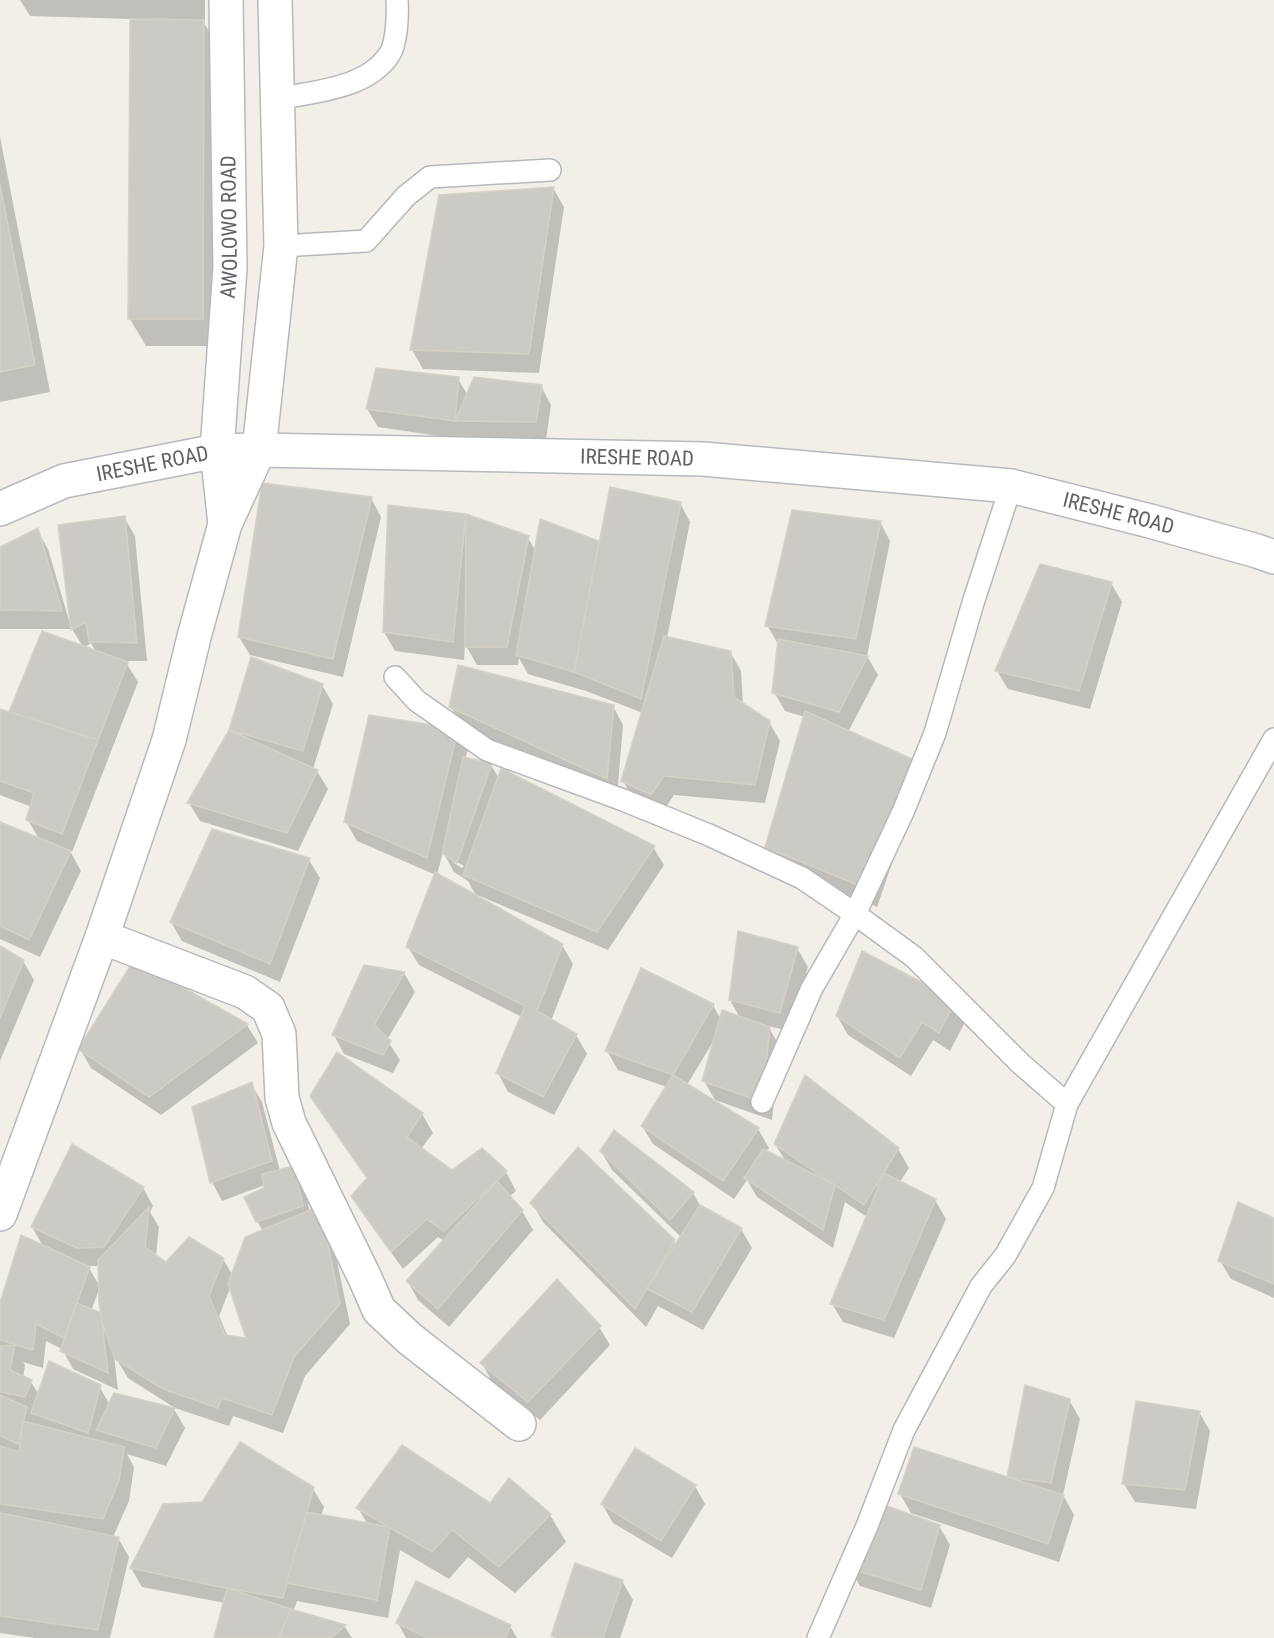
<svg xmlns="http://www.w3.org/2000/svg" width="1274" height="1638" font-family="'Roboto Condensed',sans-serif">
<rect width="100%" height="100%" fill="#f1efe8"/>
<g fill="#0003" fill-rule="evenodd">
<path d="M20 0H205V21H203L219 49 218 346H146L130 319 131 19 30 16Z"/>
<path d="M0 137 50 392 0 402Z"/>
<path d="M553 188 564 207 539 373 423 369 412 350 440 197Z"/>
<path d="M458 379 468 396 541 386 551 405 546 440H466L378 427 367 409Z"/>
<path d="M371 498 381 517 343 677 250 655 239 637Z"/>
<path d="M680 503 690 522 667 638 730 652 741 671 743 705 769 722 780 741 765 803 674 795 662 813 634 800 623 781 643 713 586 691 528 674 519 658 518 665H477L465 644 464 660 395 651 384 632 390 506 466 516 528 538 535 550 541 521 601 543Z"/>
<path d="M124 517 135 536 147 661H125L138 682 72 852 70 851 81 871 40 957 0 939V824L39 839 28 820 32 807 0 795V712L10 714 83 647 72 629H0V548L37 530 48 549 70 624H72ZM91 643 96 652 84 648Z"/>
<path d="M880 522 890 541 867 656 878 675 848 732 911 760 921 779 877 907 778 865 767 847 805 717 785 711 774 692 778 644 767 625Z"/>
<path d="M1111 583 1122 602 1090 709 1008 689 997 671Z"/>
<path d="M252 659 322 685 333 704 313 769 317 771 328 789 298 851 200 821 189 803 231 731Z"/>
<path d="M613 706 623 725 617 797 462 726 451 707Z"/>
<path d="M457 731 468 749 465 759 491 765 499 778 653 847 664 865 608 950 475 894 468 881 454 872 443 852 437 875 562 945 573 964 551 1021 576 1035 587 1054 554 1115 508 1092 498 1073 522 1017 419 965 408 947 436 875 357 841 346 822ZM454 860 464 866 462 868 454 863Z"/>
<path d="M309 860 320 878 280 982 182 941 171 922Z"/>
<path d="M0 948 23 961 34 980 0 1061Z"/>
<path d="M797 948 808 967 790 1031 768 1026 780 1047 772 1120 715 1100 704 1081 714 1040 687 1085 758 1129 769 1148 766 1152 786 1162 775 1144 898 1149 909 1168 900 1182 935 1200 946 1219 894 1338 843 1322 832 1304 867 1217 845 1202 833 1248 757 1197 747 1180 734 1199 653 1144 642 1126 667 1087 618 1070 607 1051 713 1005 721 1020 740 1018 730 1000Z"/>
<path d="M134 962 247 1025 258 1043 161 1115 91 1068 80 1049Z"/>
<path d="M365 966 404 973 415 992 387 1040 400 1060 393 1073 344 1054 334 1035Z"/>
<path d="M955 1002 966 1020 950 1051 933 1040 911 1076 848 1035 837 1016Z"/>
<path d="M251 1084 262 1102 280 1171 293 1168 304 1186 310 1212 330 1227 350 1324 305 1376 283 1433 233 1416 229 1426 175 1408 128 1378 114 1355 118 1390 73 1369 62 1349 46 1341 43 1368 23 1362 25 1365 23 1378 31 1382 39 1395 99 1386 110 1405 174 1409 185 1428 166 1466 127 1454 134 1467 129 1501 113 1537 118 1538 129 1557 110 1638H35L0 1633V1308L44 1248 32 1227 143 1188 153 1206 150 1212 159 1227 156 1256 167 1264 223 1259 233 1276 263 1231 257 1221 265 1185 222 1201 212 1182ZM88 1266H99L103 1316 91 1311 100 1287ZM231 1286 248 1340 228 1337 219 1316Z"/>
<path d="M312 1096 422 1114 433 1133 421 1149 452 1172H506L516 1191 509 1197 522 1211 533 1230 449 1327 418 1300 408 1282 444 1241 438 1237 403 1269 364 1215 353 1196 368 1180 323 1115Z"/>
<path d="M601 1151 693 1193 702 1209 741 1229 752 1248 703 1330 658 1306 646 1327 543 1222 532 1203 673 1241 676 1245 681 1237 612 1170Z"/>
<path d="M1274 1219V1298L1231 1279 1220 1261Z"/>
<path d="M599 1327 610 1345 540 1420 492 1382 482 1363Z"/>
<path d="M1026 1387 1069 1400 1080 1419 1063 1495 1074 1515 1059 1562 911 1513 900 1494 1008 1479Z"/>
<path d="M1199 1412 1210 1431 1196 1509 1135 1502 1124 1484Z"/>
<path d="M695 1486 705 1504 672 1558 613 1523 602 1504Z"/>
<path d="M313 1489 324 1507 321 1516 368 1525 358 1508 490 1505 550 1515 566 1542 515 1593 468 1557 449 1579 400 1550 388 1618 297 1601 294 1610 345 1627 352 1638H215L225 1603 142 1587 131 1568 203 1503Z"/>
<path d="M939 1526 950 1545 931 1608 860 1586 850 1568Z"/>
<path d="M622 1581 633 1600 620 1638H554L553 1635Z"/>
<path d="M398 1623 510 1626 517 1638H406Z"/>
</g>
<g fill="#cccac5" stroke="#d6d1c6" stroke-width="1.5">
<path d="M130 19 204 20 203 319H128Z"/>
<path d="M0 184 35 365 0 372Z"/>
<path d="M554 187 529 354 410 350 439 195Z"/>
<path d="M376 368 459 377 455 421 366 409Z"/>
<path d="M474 377 542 385 536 422 455 421Z"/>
<path d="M262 483 372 497 333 659 238 637Z"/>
<path d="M610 487 681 502 641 699 574 672Z"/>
<path d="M388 505 466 514 453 642 383 632Z"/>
<path d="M792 510 881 521 856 639 765 626Z"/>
<path d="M466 514 529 536 507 647H465Z"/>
<path d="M125 516 137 643 89 642 86 622 71 630 58 525Z"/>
<path d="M540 519 599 541 574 672 516 655Z"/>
<path d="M38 528 62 611 0 610V547Z"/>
<path d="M1040 564 1112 582 1079 691 995 671Z"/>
<path d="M42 631 128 662 98 740 9 712Z"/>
<path d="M664 636 731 651 734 697 770 721 755 785 664 776 651 795 621 781Z"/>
<path d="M778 639 868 656 839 712 772 693Z"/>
<path d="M251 657 323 684 303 751 229 730Z"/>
<path d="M458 665 614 705 607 779 449 707Z"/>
<path d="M0 709 98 740 62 834 26 820 34 793 0 781Z"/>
<path d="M805 711 912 759 867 889 765 847Z"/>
<path d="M369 715 458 729 427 858 344 822Z"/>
<path d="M229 730 318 770 287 833 187 803Z"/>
<path d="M463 757 492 763 457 863 442 853Z"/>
<path d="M501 768 655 846 597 932 463 875Z"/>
<path d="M0 822 71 851 29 940 0 926Z"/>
<path d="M212 829 310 858 270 964 170 922Z"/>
<path d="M435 872 563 944 537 1011 577 1034 543 1097 496 1073 525 1006 406 947Z"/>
<path d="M738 931 798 947 780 1013 729 1000Z"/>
<path d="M0 946 24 960 0 1018Z"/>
<path d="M862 951 956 1000 939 1033 922 1022 900 1058 836 1016Z"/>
<path d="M134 960 248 1024 149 1097 78 1049Z"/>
<path d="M364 965 405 972 374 1025 391 1041 383 1055 332 1035Z"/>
<path d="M641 968 714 1004 673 1075 605 1051Z"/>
<path d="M722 1010 770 1027 762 1102 702 1081Z"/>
<path d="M337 1052 423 1113 407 1137 452 1170 482 1148 507 1171 444 1231 427 1219 391 1252 351 1196 367 1178 310 1096Z"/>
<path d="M673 1075 759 1128 723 1181 641 1126Z"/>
<path d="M805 1075 899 1148 864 1205 774 1144Z"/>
<path d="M252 1082 272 1161 210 1183 192 1107Z"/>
<path d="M614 1130 694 1192 670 1220 600 1151Z"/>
<path d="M72 1144 144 1187 104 1247 77 1248 31 1227Z"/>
<path d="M578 1147 675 1240 635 1309 530 1203Z"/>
<path d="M763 1149 835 1185 823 1230 744 1178Z"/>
<path d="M294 1166 303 1206 256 1222 244 1197 264 1188 262 1174Z"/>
<path d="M884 1173 936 1199 884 1320 830 1304Z"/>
<path d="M497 1181 523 1210 438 1309 406 1281Z"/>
<path d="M1238 1202 1274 1218V1284L1218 1261Z"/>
<path d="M700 1205 742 1228 692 1312 647 1289Z"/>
<path d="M320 1206 340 1304 294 1357 272 1415 222 1398 218 1408 163 1389 115 1359 102 1323 99 1303 98 1260 149 1207 145 1247 166 1262 189 1237 224 1258 209 1296 225 1335 246 1338 228 1284 245 1237Z"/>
<path d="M21 1235 90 1267 64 1338 36 1324 33 1350 0 1340V1303Z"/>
<path d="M557 1279 601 1326 528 1402 480 1363Z"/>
<path d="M77 1303 101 1313 108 1373 60 1351Z"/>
<path d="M15 1345 10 1370 32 1380 25 1397 0 1392V1346Z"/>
<path d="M49 1361 101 1385 88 1433 31 1413Z"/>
<path d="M1025 1385 1070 1399 1051 1483 1007 1477Z"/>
<path d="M114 1393 175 1408 156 1448 96 1430Z"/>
<path d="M0 1395 27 1407 18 1444 0 1436Z"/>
<path d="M1136 1401 1200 1411 1185 1490 1122 1484Z"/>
<path d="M23 1421 124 1447 119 1481 103 1519 0 1504V1446L19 1452Z"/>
<path d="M240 1442 314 1487 283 1598 215 1586 130 1568 163 1504 202 1502Z"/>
<path d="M402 1445 490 1503 509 1478 551 1514 499 1567 452 1530 432 1552 356 1508Z"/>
<path d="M914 1447 1064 1495 1048 1544 898 1494Z"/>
<path d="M635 1448 696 1485 661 1541 601 1504Z"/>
<path d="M876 1502 940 1525 921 1590 848 1568Z"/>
<path d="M307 1512 390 1527 377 1600 286 1583Z"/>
<path d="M0 1513 119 1537 98 1630 0 1616Z"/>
<path d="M575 1563 623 1580 603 1638H558L551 1636Z"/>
<path d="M416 1581 511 1625 505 1638H428L396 1623Z"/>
<path d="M227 1588 291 1609 279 1638H214Z"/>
<path d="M291 1609 346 1625 331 1638H279Z"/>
</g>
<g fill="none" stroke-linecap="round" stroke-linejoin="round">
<defs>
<g id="service">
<path d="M278 99C315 91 366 89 389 55 397 44 398 14 397 0"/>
<path d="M281 246 366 241 406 196 430 177 550 170"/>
<path d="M395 677 417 701 487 750 623 800 709 835 802 878 855 914 914 957 1021 1064 1067 1104"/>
<path d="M762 1102 812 988 855 914 903 812 935 733 973 603 1011 486"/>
<path d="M818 1638 867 1526 904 1430 981 1286 1005 1256 1043 1188 1067 1104 1274 739"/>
</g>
<path id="minor" d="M102 937 245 992 268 1008 279 1034 282 1098 289 1123 365 1278 379 1310 410 1339 519 1424"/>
<g id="secondary">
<path id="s1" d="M0 509 64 481 217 451 259 450 703 459 1011 486 1150 521 1257 551 1274 557"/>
<path id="s2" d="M225 524 217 451 230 268 226 0"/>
<path d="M0 1214 102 937 169 740 194 637 225 524 259 450 281 246 275 0"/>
</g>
</defs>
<use href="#service" stroke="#b5b8bc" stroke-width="24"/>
<use href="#minor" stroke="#b5b8bc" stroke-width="36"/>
<use href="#secondary" stroke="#b6babf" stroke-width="36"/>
<use href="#service" stroke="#fff" stroke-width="21"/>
<use href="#minor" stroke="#fff" stroke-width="33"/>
<use href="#secondary" stroke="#fff" stroke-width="33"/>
</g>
<g text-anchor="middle" stroke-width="5" stroke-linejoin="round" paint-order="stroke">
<g font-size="21" fill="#5f6368" stroke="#fff">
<text dy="7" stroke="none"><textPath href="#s2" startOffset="298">AWOLOWO ROAD</textPath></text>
<text dy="7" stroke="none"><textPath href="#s1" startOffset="646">IRESHE ROAD</textPath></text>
<text dy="7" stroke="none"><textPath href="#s1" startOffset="160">IRESHE ROAD</textPath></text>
<text dy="7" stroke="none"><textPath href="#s1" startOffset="1132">IRESHE ROAD</textPath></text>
</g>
</g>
</svg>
